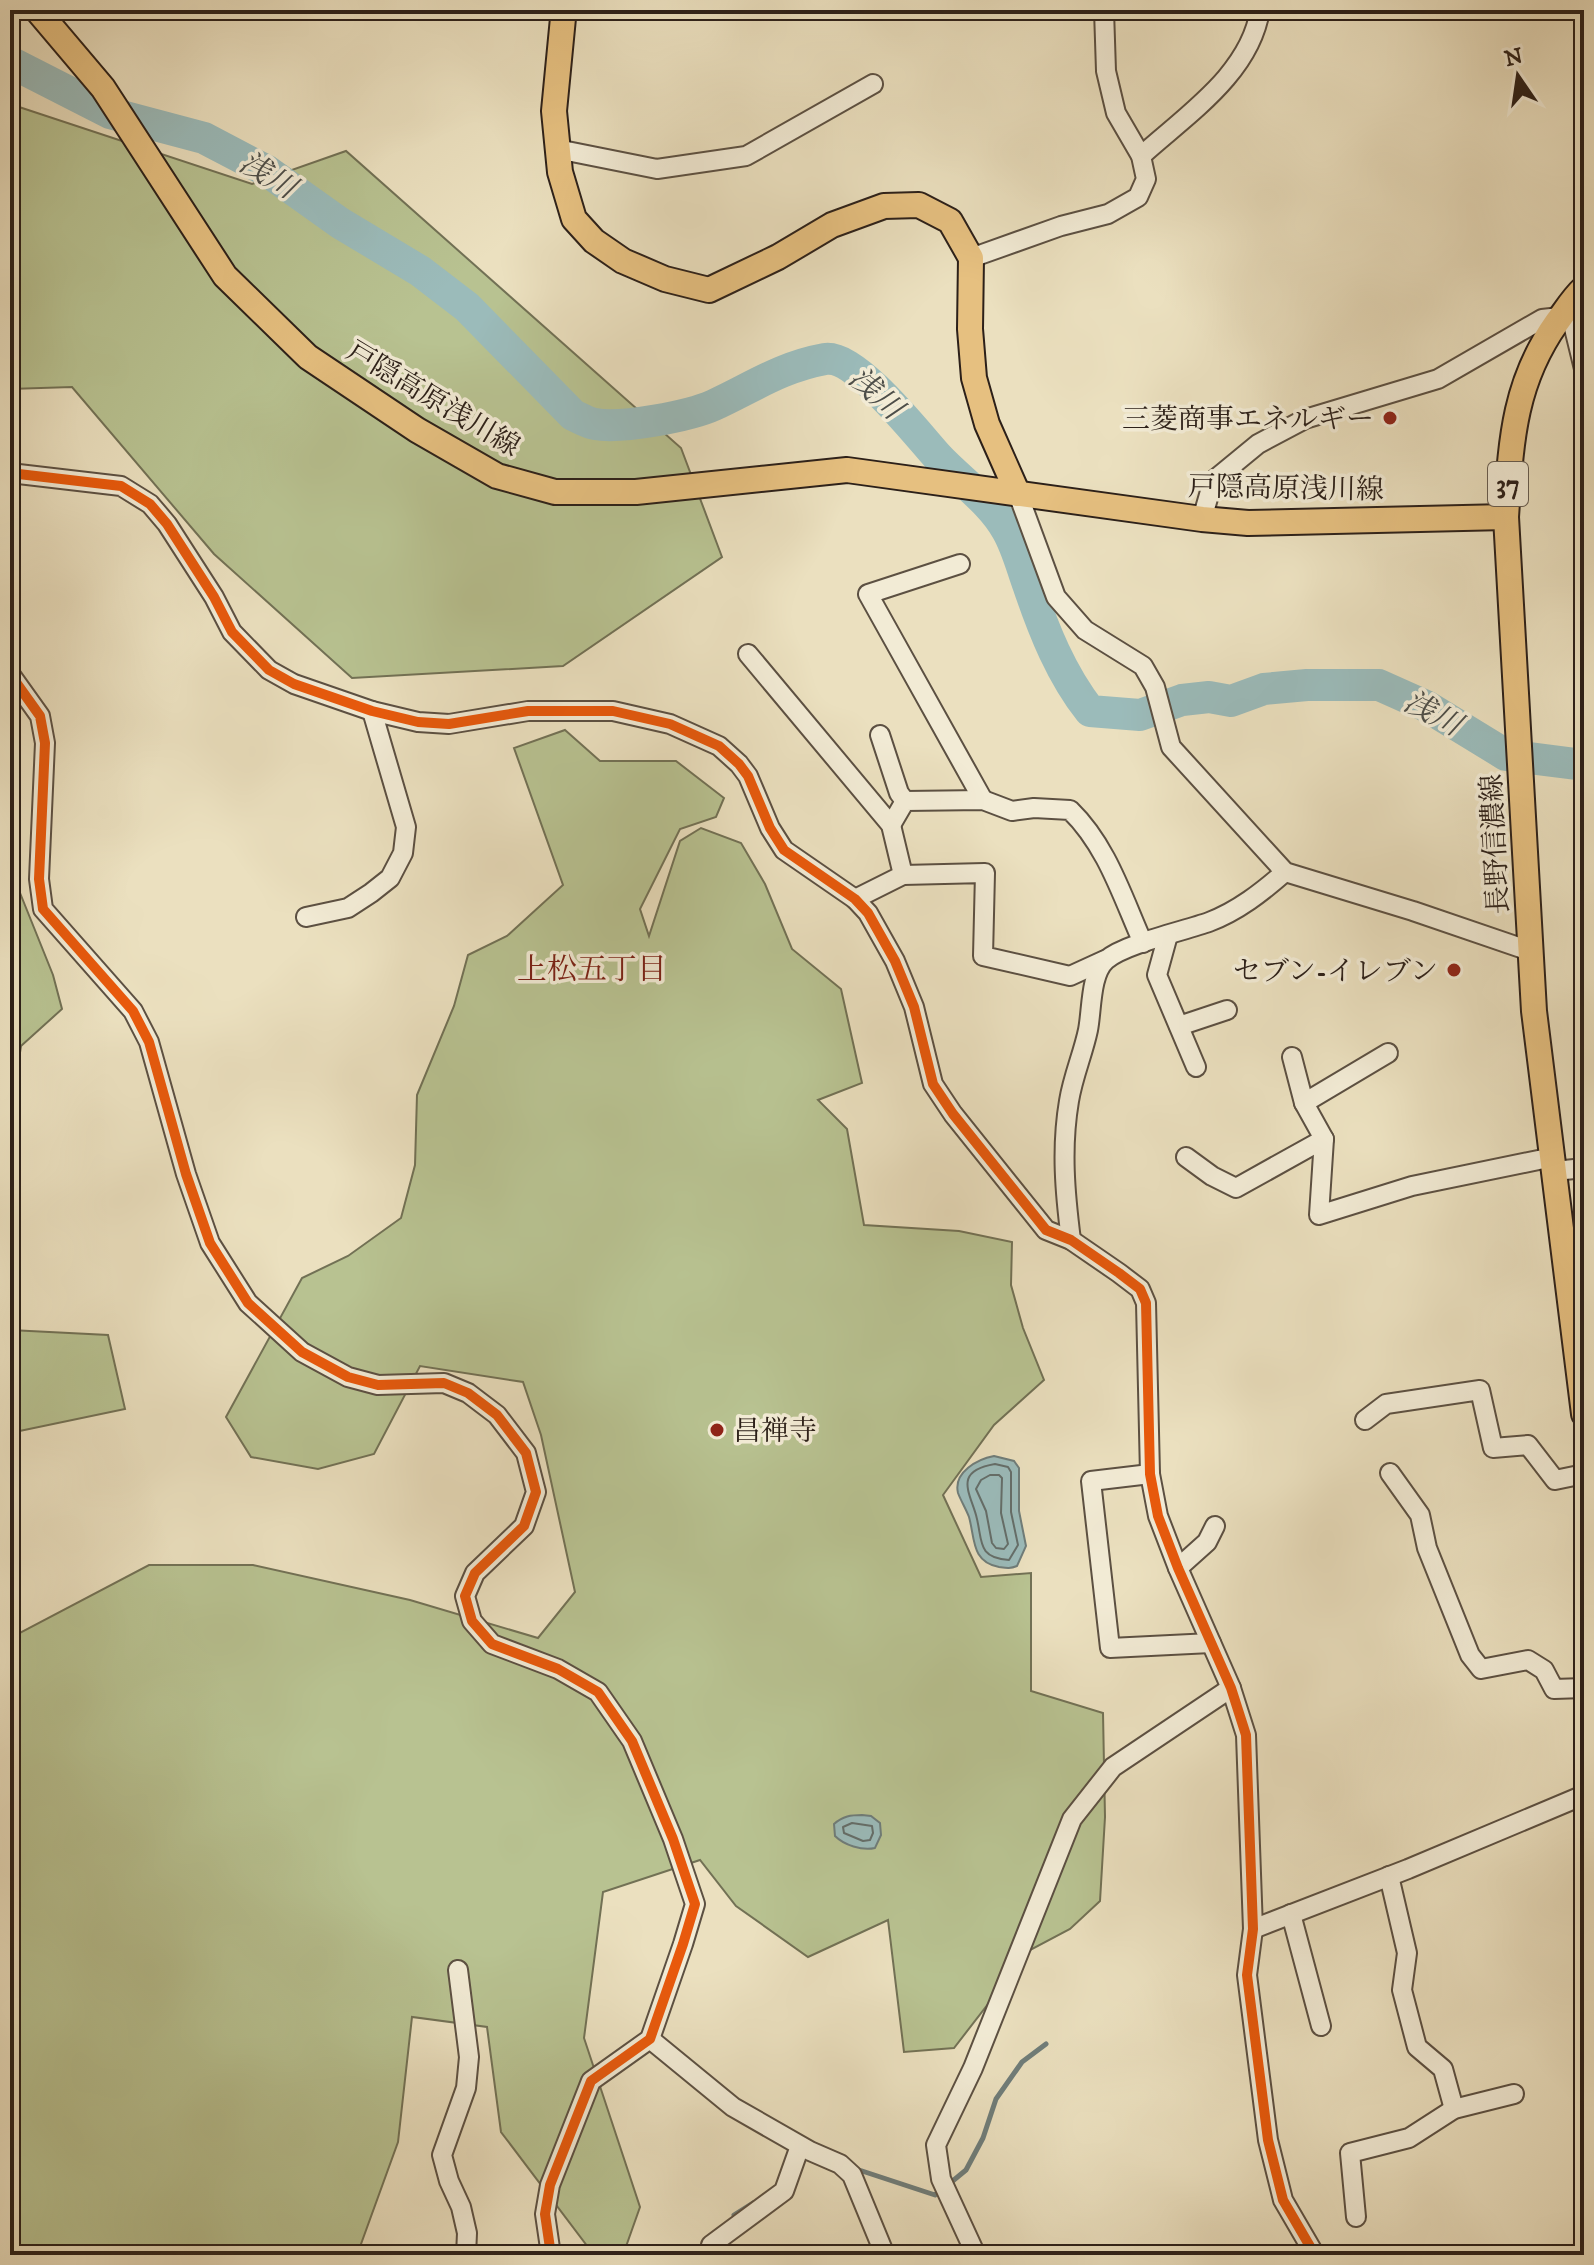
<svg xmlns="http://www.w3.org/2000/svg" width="1594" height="2265" font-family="'IM FELL DW Pica','Noto Serif JP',serif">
<rect width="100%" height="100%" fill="#ebe0bf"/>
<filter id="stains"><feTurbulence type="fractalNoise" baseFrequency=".0025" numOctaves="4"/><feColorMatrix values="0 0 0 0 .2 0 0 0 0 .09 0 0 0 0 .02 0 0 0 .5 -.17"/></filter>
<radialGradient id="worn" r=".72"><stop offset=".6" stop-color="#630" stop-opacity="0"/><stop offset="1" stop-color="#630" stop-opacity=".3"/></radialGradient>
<g fill="#b8c291" stroke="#727155" stroke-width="2">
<path d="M10 104 252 184 346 151 681 448 722 557 563 666 352 678 214 554 72 387 10 389Z"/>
<path d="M565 730 600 761H676L724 798 716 817 680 829 640 909 649 936 680 841 701 828 741 843 765 884 792 949 841 989 862 1083 818 1100 847 1129 864 1225 959 1231 1012 1242 1011 1285 1023 1328 1044 1380 994 1425 943 1495 981 1577 1031 1573V1691L1103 1713 1105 1817 1100 1901 1070 1929 1030 1950 954 2048 904 2052 888 1920 808 1957 736 1906 700 1860 603 1892 584 2038 640 2207 623 2255H594L501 2132 487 2027 412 2017 398 2142 357 2255H10V1638L149 1565H253L410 1600 538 1638 575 1592 541 1435 523 1382 420 1366 374 1454 318 1469 251 1457 226 1417 302 1278 348 1256 401 1218 415 1165 417 1095 454 1006 468 955 507 936 563 885 514 748Z"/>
<path d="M10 868 53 975 62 1009 21 1046 10 1117Z"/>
<path d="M10 1330 108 1335 125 1409 10 1433Z"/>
</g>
<g fill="#9bbbba" stroke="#6f7d7a" stroke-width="2">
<path d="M994 1456 1014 1461 1019 1468V1511L1026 1546 1017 1566C1010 1569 1006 1568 999 1567 971 1562 975 1538 969 1517 966 1509 961 1501 958 1493 953 1472 978 1459 994 1456Z"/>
<path d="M862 1815 871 1816 880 1823 881 1835 875 1848C862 1851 844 1845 835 1836L834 1824C843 1816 851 1815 862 1815Z"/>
</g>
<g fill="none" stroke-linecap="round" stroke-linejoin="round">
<g stroke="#646e6a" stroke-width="2">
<path d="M995 1464 1008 1467 1011 1472V1512L1018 1545 1009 1560C976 1558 983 1540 976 1515 969 1491 954 1471 995 1464Z"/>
<path d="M990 1475H999L1002 1478 1001 1513 1008 1544 1004 1549 996 1548 992 1543 986 1511 976 1489 981 1480Z"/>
<path d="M852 1823 872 1826 873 1833 870 1840 863 1841 844 1833 843 1827Z"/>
</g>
<g stroke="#6f7d7a" stroke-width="5">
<path d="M856 2169 935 2195 941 2190"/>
<path d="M949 2184 966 2170 983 2138 996 2099 1022 2062 1046 2044"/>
<path d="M734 2215 753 2203"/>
</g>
<path stroke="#9bbbba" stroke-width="32" d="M10 62 110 113 204 138 267 171 340 223 420 271 467 307 573 415C580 418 588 423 595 424 621 429 690 416 714 405 753 387 781 367 825 359 855 354 918 435 937 456 960 481 990 500 1007 530 1017 547 1022 568 1029 587 1044 631 1061 674 1090 711L1140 715 1182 700 1209 697 1231 701 1264 689 1307 685H1379L1426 706 1506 755 1584 765"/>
<defs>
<g id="minor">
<path d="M557 149 657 169 746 156 873 84"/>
<path d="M1141 156C1186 115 1250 74 1260 10"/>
<path d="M971 258 1061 226 1108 214 1138 197 1146 179 1141 156 1116 113 1106 71 1104 10"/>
<path d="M10 473 121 486 150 504 167 524 214 597 232 632 269 670 294 684 372 711 418 722 449 724 528 711H613L670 724 719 746 739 764 748 776 770 828 784 850 855 899 868 913 895 961 914 1007 933 1084 953 1114 1046 1230 1071 1240 1119 1273 1140 1289 1146 1303 1150 1474 1158 1516 1178 1568 1231 1688 1246 1735 1253 1929 1247 1975 1268 2140 1283 2200 1315 2255"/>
<path d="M1018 494 1056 597 1085 630 1143 666 1155 687 1171 747 1285 872 1413 911 1530 951"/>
<path d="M1202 519 1213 481 1258 444 1305 419 1438 379 1542 319 1560 317 1573 324 1584 369"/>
<path d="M960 564 868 594 983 800"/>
<path d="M748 654 891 825 903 875 855 899"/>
<path d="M10 674 40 716 45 743 39 879 43 909 133 1011 149 1042 186 1174 210 1243 248 1303 302 1352 348 1377 378 1385 444 1383 468 1393 497 1415 526 1453 536 1492 524 1526 475 1573 465 1596 472 1621 492 1644 558 1669 598 1692 632 1741 673 1839 695 1904 683 1944 650 2039 591 2081 550 2185 545 2214 551 2255"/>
<path d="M880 735 899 793 905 801"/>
<path d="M891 825 905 801 983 800 1012 811 1034 808 1070 810C1107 846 1122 896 1143 943"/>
<path d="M903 875 985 873 983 956 1070 976 1105 960"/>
<path d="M306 917 348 908 371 893 390 878 403 853 406 827 372 711"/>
<path d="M1168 935 1157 975 1196 1067"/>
<path d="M1179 1026 1227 1010"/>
<path d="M1292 1057 1304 1103 1324 1139 1319 1215 1412 1186 1553 1157"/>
<path d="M1304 1103 1388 1053"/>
<path d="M1186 1157 1212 1176 1236 1188 1324 1139"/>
<path d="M1555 1171 1584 1168"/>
<path d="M1071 1240C1065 1193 1061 1148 1069 1101 1073 1076 1083 1054 1088 1030 1092 1010 1090 974 1106 960 1124 944 1184 931 1209 922 1238 911 1262 892 1285 872"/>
<path d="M1365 1420 1386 1404 1480 1390 1493 1448 1528 1445 1555 1480 1584 1474"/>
<path d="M1390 1473 1420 1515 1427 1548 1470 1655 1481 1669 1528 1660 1544 1670 1554 1689 1584 1688"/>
<path d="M1150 1474 1091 1481 1110 1648 1211 1643"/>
<path d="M1178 1568 1207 1542 1215 1526"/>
<path d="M1389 1876 1407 1953 1402 1990 1417 2047 1443 2069 1454 2109"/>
<path d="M1291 1914 1321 2026"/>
<path d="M1253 1929 1408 1869 1584 1795"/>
<path d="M458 1970 469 2057 466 2088 442 2155 449 2181 461 2207 467 2233 466 2255"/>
<path d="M650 2039 733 2107 810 2151 840 2164 852 2175 885 2255"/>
<path d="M1356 2217 1350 2153 1409 2138 1454 2109 1514 2094"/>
<path d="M711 2245 784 2191 800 2146"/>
<path d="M976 2255 941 2179 936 2145 973 2068 1072 1819 1113 1767 1231 1688"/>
</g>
<g id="major">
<path d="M37 10 103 88 225 276 308 357 417 430 497 476 555 492H636L847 470 1202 519 1248 523 1506 517"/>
<path d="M561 10 563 18 554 111 560 172 574 219 594 241 623 261 665 279 709 290 778 257 832 225 884 206 919 205 950 221 971 258 970 329 974 378 987 424 1018 494"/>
<path d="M1584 288C1573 298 1566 310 1557 322 1513 384 1511 443 1506 517L1534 1011 1584 1414"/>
</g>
</defs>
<use href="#minor" stroke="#5c5042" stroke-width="22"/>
<use href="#major" stroke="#2c2019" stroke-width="28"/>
<use href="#minor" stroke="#f2ebd5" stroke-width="18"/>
<use href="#major" stroke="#e6c080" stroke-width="24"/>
<defs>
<g id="cycleway">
<path d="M10 473 121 486 150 504 167 524 214 597 232 632 269 670 294 684 372 711 418 722 449 724 528 711H613L670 724 719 746 739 764 748 776 770 828 784 850 855 899 868 913 895 961 914 1007 933 1084 953 1114 1046 1230 1071 1240 1119 1273 1140 1289 1146 1303 1150 1474 1158 1516 1178 1568 1231 1688 1246 1735 1253 1929 1247 1975 1268 2140 1283 2200 1315 2255"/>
<path d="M10 674 40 716 45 743 39 879 43 909 133 1011 149 1042 186 1174 210 1243 248 1303 302 1352 348 1377 378 1385 444 1383 468 1393 497 1415 526 1453 536 1492 524 1526 475 1573 465 1596 472 1621 492 1644 558 1669 598 1692 632 1741 673 1839 695 1904 683 1944 650 2039 591 2081 550 2185 545 2214 551 2255"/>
</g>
</defs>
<use href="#cycleway" stroke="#f2ebd5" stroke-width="15"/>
<use href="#cycleway" stroke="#e8590c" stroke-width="10"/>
</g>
<g fill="#8f2418" stroke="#f2ebd5" stroke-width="3">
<circle cx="1390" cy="418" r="8"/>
<circle cx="1454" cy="970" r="8"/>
<circle cx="717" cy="1430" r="8"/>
</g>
<g text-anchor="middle" stroke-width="7" stroke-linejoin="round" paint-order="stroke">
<rect fill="#f2ebd5" stroke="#675d51" stroke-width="2" x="1488" y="462" width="40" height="44" rx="6"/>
<g font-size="26" font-weight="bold" fill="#2c2019">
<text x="1508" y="493">37</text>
</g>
<g font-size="28" fill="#2c2019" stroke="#f2ebd5">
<text transform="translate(434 398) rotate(31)" y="10">戸隠高原浅川線</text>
<text transform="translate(1286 487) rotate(1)" y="10">戸隠高原浅川線</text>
<text transform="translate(1494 844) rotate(-93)" y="10">長野信濃線</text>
</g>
<g font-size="28" fill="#2c2019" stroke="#f2ebd5" text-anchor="end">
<text x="1374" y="428">三菱商事エネルギー</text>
<text x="1438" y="980">セブン-イレブン</text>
<text x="733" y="1440" text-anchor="start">昌禅寺</text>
</g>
<g font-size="30" font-style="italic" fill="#4d4e49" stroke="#f2ebd5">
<text transform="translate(268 175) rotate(31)" y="10">浅川</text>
<text transform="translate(876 393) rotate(42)" y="10">浅川</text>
<text transform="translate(1433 713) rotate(28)" y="10">浅川</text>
</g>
<g font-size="30" fill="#7a1f14" stroke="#f2ebd5">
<text x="592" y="979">上松五丁目</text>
</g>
</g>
<rect width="1594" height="2265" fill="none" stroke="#ebe0bf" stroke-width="40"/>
<rect x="12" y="12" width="1570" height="2241" fill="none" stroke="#2c2019" stroke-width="4"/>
<rect x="20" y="20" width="1554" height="2225" fill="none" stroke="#2c2019" stroke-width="2"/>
<g transform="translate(1518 76) rotate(347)" stroke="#f2ebd5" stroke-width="6" paint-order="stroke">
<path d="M0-6L14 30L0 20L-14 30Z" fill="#2c2019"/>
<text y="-12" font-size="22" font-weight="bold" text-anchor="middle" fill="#2c2019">N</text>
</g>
<rect width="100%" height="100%" filter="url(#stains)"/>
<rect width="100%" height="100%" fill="url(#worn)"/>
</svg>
